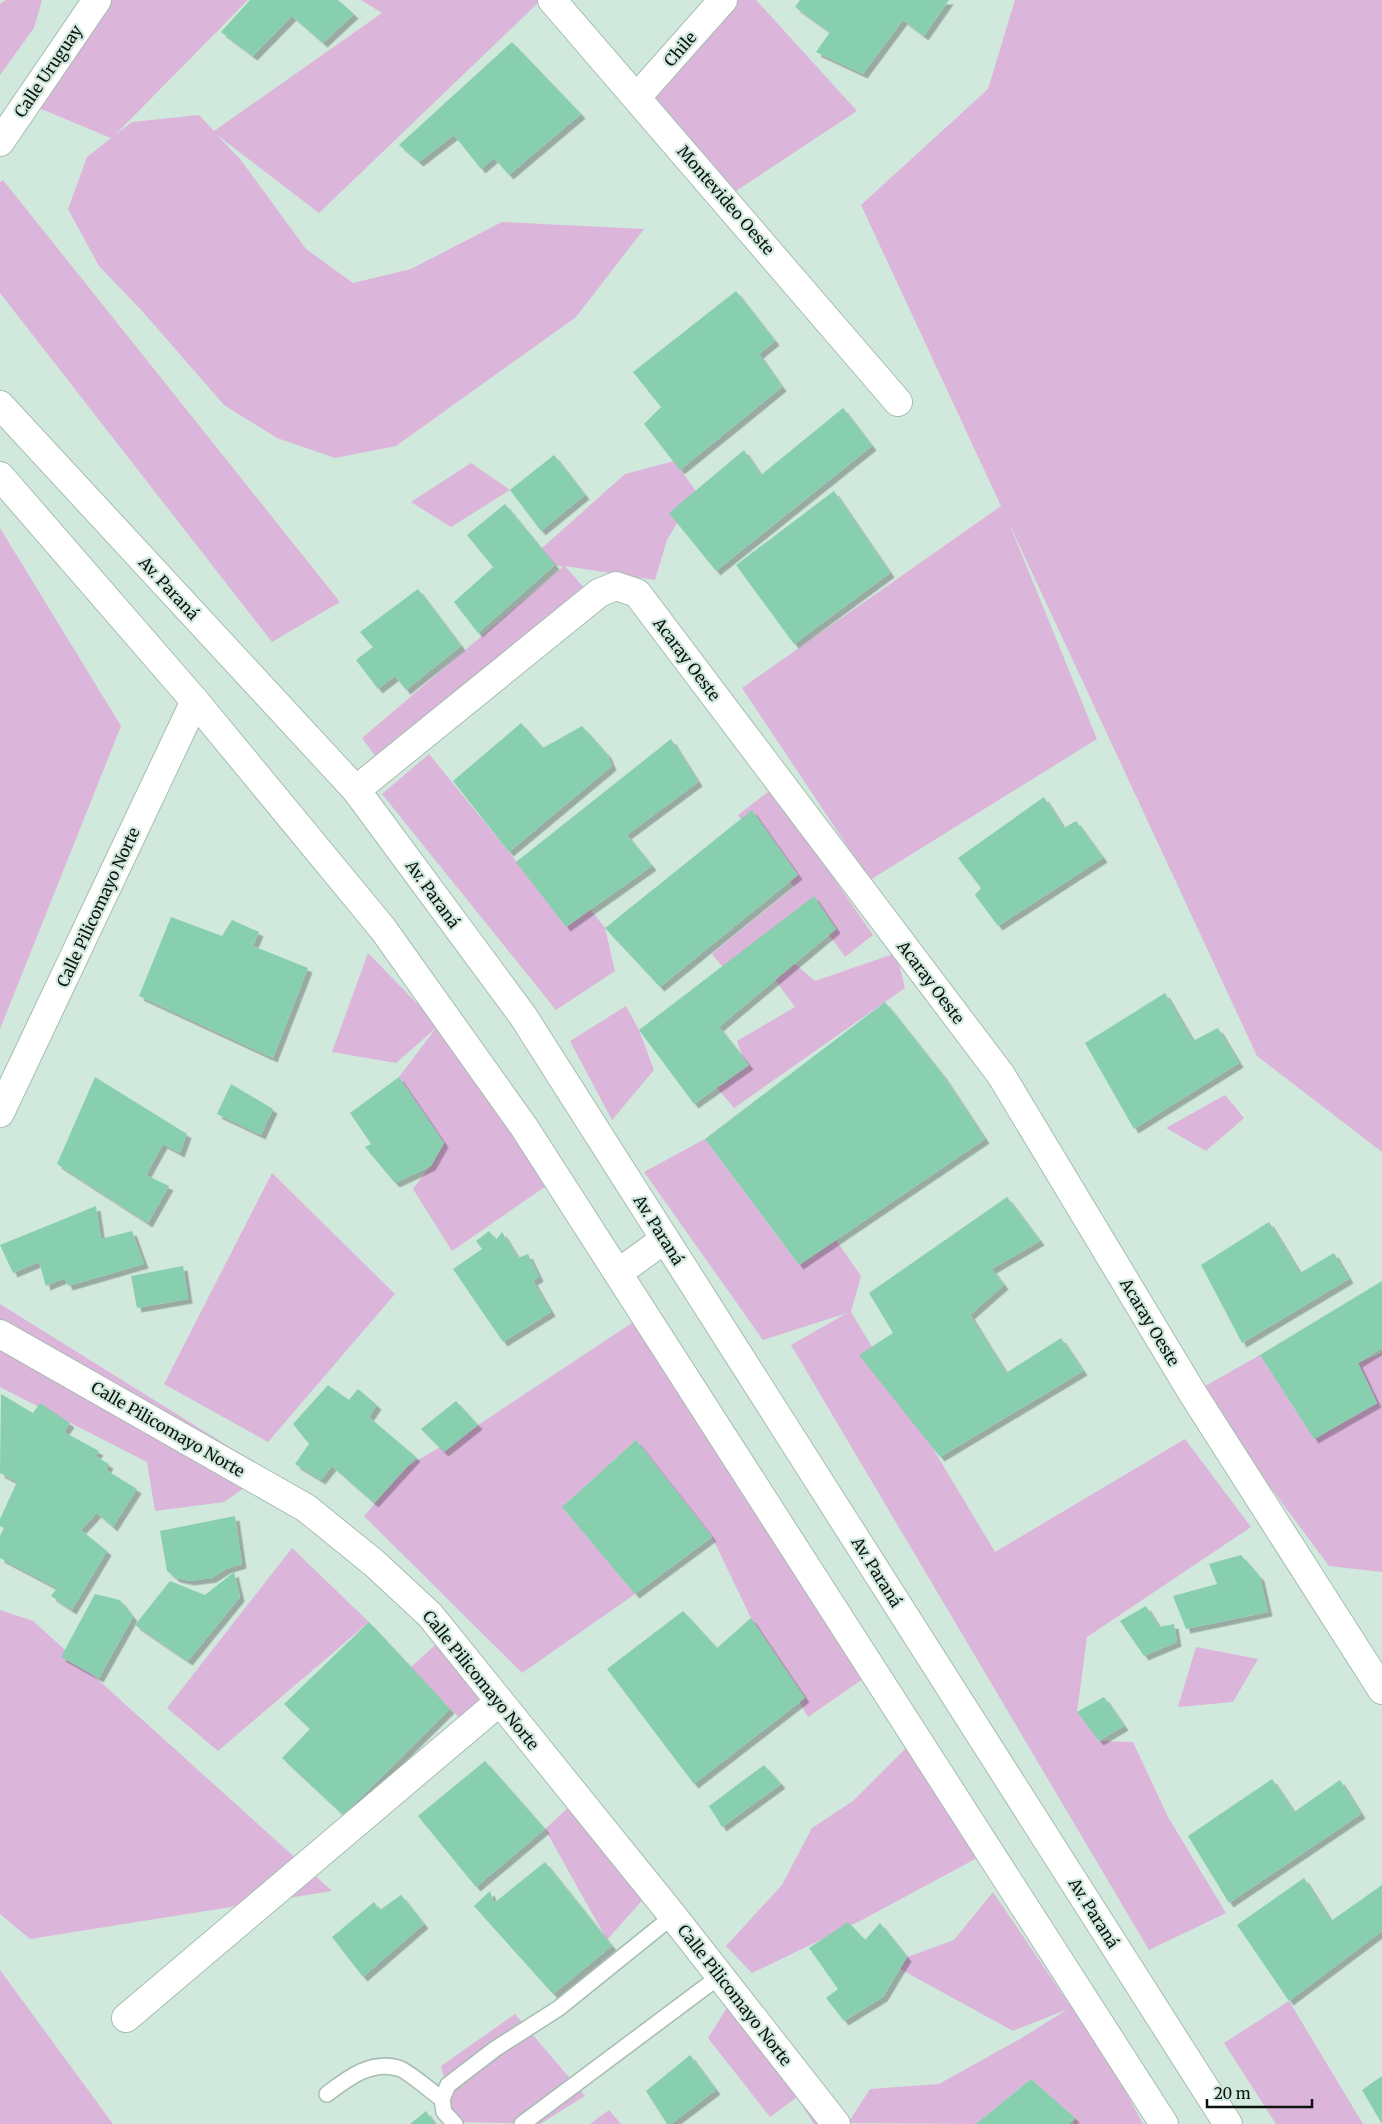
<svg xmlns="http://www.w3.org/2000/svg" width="1382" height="2124" font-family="Merriweather,serif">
<defs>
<filter id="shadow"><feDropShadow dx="4.5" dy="4.5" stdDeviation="0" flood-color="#0004"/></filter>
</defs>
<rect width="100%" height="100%" fill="#d1e8dd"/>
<g fill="#dcb5db">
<path d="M6 0H42L34 28 0 75V4Z"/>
<path d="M94 0H248L115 135 132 122 199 115 214 131 382 13 361 0H541L319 213 217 135 240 159 306 249 353 283 411 269 502 222 644 229 576 317 396 446 335 458 277 438 224 405 143 312 99 266 68 209 87 157 111 138 22 101Z"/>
<path d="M734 0H756L857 111 730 195 647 99Z"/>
<path d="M1015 0H1382V1152L1257 1056 1008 521 1097 739 870 880 742 688 1001 506 861 205 988 89Z"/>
<path d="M3 180 340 602 272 642 0 293V182Z"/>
<path d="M674 461 696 491 667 540 655 580 565 566 585 589 379 761 362 738 563 567 555 565 542 548 625 474Z"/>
<path d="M471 463 510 490 451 527 411 502Z"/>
<path d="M0 528 121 726 0 1029Z"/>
<path d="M429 754 509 852 566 927 590 909 605 928 615 971 556 1010 382 794Z"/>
<path d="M772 789 873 935 845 957 810 908 727 972 712 954 794 887 738 815Z"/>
<path d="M368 953 438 1025 549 1184 452 1251 413 1189 430 1166 444 1143 399 1077 436 1028 396 1063 332 1052Z"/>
<path d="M896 953 905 988 734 1108 712 1082 744 1061 737 1041 795 1007 771 974 789 959 815 981Z"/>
<path d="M626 1006 639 1030 654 1070 612 1120 570 1041Z"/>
<path d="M1225 1095 1244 1118 1206 1151 1166 1128Z"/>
<path d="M705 1139 799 1265 836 1240 861 1276 851 1312 995 1552 1185 1439 1251 1527 1087 1637 1077 1712 1099 1741 1133 1742 1168 1817 1226 1913 1149 1950 791 1345 847 1313 763 1340 644 1172Z"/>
<path d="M272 1173 395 1294 268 1442 164 1384Z"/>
<path d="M0 1304 268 1471 224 1502 155 1511 147 1462 0 1387Z"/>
<path d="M641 1317 870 1674 808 1717 751 1618 712 1537 636 1440 562 1507 635 1594 522 1673 364 1516 406 1467 478 1425Z"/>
<path d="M1382 1353V1572L1329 1566 1198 1390 1260 1355 1314 1439 1377 1403 1358 1363Z"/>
<path d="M292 1548 369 1622 218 1751 167 1708Z"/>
<path d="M0 1610 33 1621 332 1891 30 1939 0 1914Z"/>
<path d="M443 1638 494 1713 465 1724 411 1667Z"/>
<path d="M1196 1647 1258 1659 1233 1702 1178 1707Z"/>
<path d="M906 1748 977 1858 860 1921 752 1973 726 1946 782 1885 812 1828 853 1801Z"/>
<path d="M569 1807 645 1897 607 1940 545 1829Z"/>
<path d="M993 1892 1071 2007 1079 2004 1143 2124H1073L1075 2118 1031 2079 976 2124 848 2123 870 2089 939 2084 1020 2039 1068 2009 1013 2031 900 1969 907 1957 954 1940Z"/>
<path d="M0 1970 113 2124H0Z"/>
<path d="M731 2001 825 2124H814L797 2097 770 2117 708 2038Z"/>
<path d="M1289 2001 1363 2124H1276L1224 2043Z"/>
<path d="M515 2014 585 2096 540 2124 455 2122 441 2066Z"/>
<path d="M609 2110 621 2124H590Z"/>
</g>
<g fill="#88cfb0" filter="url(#shadow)">
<path d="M250 0H338L354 14 323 43 292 16 253 56 221 32Z"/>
<path d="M800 0H949L924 36 903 20 863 74 816 52 830 32 795 7Z"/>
<path d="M512 42 581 114 509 175 494 158 481 169 454 135 419 162 399 145Z"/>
<path d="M736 291 775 341 759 354 782 387 680 470 644 424 661 407 633 372Z"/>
<path d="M843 408 872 446 716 571 669 513 744 450 761 475Z"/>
<path d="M554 455 585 495 541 531 510 490Z"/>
<path d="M834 491 890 573 794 644 736 565Z"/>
<path d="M505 504 555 565 478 633 454 602 493 567 467 535Z"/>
<path d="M418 589 461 646 406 690 395 676 378 689 356 660 373 647 360 632Z"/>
<path d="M521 723 543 748 582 726 607 754 612 766 509 852 453 781Z"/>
<path d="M671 739 698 782 627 835 652 866 566 927 516 862Z"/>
<path d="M1044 797 1064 828 1076 821 1103 858 998 926 975 895 981 888 958 858Z"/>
<path d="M752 810 798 875 660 987 605 928Z"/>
<path d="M814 896 836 929 719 1027 749 1065 694 1104 639 1030Z"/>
<path d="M171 917 222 936 232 920 259 932 253 946 308 968 273 1058 139 996Z"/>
<path d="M1165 993 1193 1041 1218 1028 1239 1063 1134 1129 1085 1043Z"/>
<path d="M885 1002 942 1074 985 1139 799 1265 705 1139Z"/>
<path d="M95 1077 187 1134 180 1153 163 1144 146 1175 169 1186 148 1223 57 1164Z"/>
<path d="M399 1077 444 1143 431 1166 395 1183 365 1147 371 1144 350 1113Z"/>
<path d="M231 1084 273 1109 261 1135 217 1114Z"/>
<path d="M1007 1197 1040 1241 992 1269 1004 1285 970 1315 1006 1373 1061 1338 1083 1371 940 1457 859 1355 893 1333 869 1293Z"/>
<path d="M96 1206 101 1239 132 1231 144 1264 68 1286 65 1278 46 1286 39 1262 13 1273 0 1245Z"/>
<path d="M1269 1222 1300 1273 1334 1253 1349 1279 1242 1343 1201 1265Z"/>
<path d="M489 1231 496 1240 502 1232 518 1258 528 1254 539 1277 533 1281 551 1312 503 1342 453 1269 482 1249 476 1241Z"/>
<path d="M183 1266 188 1299 137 1308 131 1276Z"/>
<path d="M1382 1281V1348L1358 1363 1377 1403 1314 1439 1260 1355Z"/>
<path d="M328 1385 349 1400 358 1389 377 1405 369 1417 416 1457 374 1503 332 1466 321 1480 295 1464 309 1444 293 1424Z"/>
<path d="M1 1394 33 1413 40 1403 70 1423 64 1432 99 1451 95 1456 109 1464 106 1470 137 1489 113 1527 97 1513 81 1530 107 1551 72 1610 51 1596 57 1588 0 1558V1536L4 1528 0 1526V1519L17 1482 0 1473Z"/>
<path d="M456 1401 478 1425 444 1452 421 1429Z"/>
<path d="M636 1440 712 1537 635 1594 562 1507Z"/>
<path d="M235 1516 242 1564 226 1569 212 1578 190 1581 176 1578 167 1571 160 1531Z"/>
<path d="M1241 1555 1260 1577 1268 1612 1186 1629 1173 1596 1217 1584 1209 1564Z"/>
<path d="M234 1572 240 1597 188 1661 135 1625 170 1581 205 1595Z"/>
<path d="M95 1594 120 1600 133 1617 99 1678 61 1657Z"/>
<path d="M1146 1606 1159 1627 1174 1624 1177 1642 1144 1656 1120 1621Z"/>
<path d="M683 1611 717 1648 751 1618 805 1698 694 1784 607 1669Z"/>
<path d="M369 1622 450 1709 343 1815 282 1758 310 1729 284 1704Z"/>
<path d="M1104 1697 1124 1726 1099 1741 1077 1712Z"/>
<path d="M485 1761 545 1829 476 1887 418 1816Z"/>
<path d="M764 1765 781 1784 722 1827 709 1806Z"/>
<path d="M1272 1779 1294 1812 1340 1780 1361 1814 1229 1903 1188 1836Z"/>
<path d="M545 1862 612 1946 553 1994 474 1906 490 1891 494 1903Z"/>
<path d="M1304 1878 1331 1921 1382 1885V1931L1289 2001 1237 1925Z"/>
<path d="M401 1895 424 1924 363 1977 332 1937 374 1902 380 1910Z"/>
<path d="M848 1922 865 1940 880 1923 907 1957 883 1997 844 2021 826 1998 838 1989 809 1948Z"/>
<path d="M690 2055 716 2090 671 2124H667L646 2091Z"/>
<path d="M1382 2076V2124L1362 2090Z"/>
<path d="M1031 2079 1075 2118 1068 2124H976Z"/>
<path d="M426 2111 435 2124H410Z"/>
</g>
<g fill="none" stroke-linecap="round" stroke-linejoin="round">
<defs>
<g id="lane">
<path d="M327 2094C347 2079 370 2060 398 2068 407 2070 433 2093 442 2099"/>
<path d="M455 2124 444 2112 442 2099 448 2085 495 2049 559 2008 673 1916"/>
<path d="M522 2124 720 1976"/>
</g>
<g id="street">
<path d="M552 0 898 402"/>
<path d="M637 97 723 0"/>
<path d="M0 142 97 0"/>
<path d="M356 790 599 593 616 586 637 593 1001 1075 1193 1394 1382 1690"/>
<path d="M0 1113 195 701"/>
<path d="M0 1334 306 1508 374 1563 430 1615 673 1916 836 2124"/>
<path d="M126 2018 499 1702"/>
</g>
<g id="secondary">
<path d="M0 405 356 790 523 1016 1228 2124"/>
<path d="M0 476 195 701 383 929 524 1127 1164 2124"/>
<path d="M618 1273 665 1239"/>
</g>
</defs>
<use href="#lane" stroke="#a6bdb2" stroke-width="18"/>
<use href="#street" stroke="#a6bdb2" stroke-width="30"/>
<use href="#secondary" stroke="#a6bdb2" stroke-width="30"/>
<use href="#lane" stroke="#fff" stroke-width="15"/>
<use href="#street" stroke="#fff" stroke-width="28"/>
<use href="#secondary" stroke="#fff" stroke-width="28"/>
</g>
<g text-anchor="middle" stroke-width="4.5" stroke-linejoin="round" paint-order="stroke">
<g font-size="16" fill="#0b130f" stroke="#d1e8dd">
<text transform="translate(680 49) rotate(-49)" y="6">Chile</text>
<text transform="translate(48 71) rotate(-56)" y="6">Calle Uruguay</text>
<text transform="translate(726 200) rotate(49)" y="6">Montevideo Oeste</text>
<text transform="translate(169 588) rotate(47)" y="6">Av. Paraná</text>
<text transform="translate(687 659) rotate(53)" y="6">Acaray Oeste</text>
<text transform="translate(433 894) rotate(54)" y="6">Av. Paraná</text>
<text transform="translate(98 907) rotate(-65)" y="6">Calle Pilicomayo Norte</text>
<text transform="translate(931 982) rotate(53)" y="6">Acaray Oeste</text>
<text transform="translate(659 1230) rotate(58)" y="6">Av. Paraná</text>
<text transform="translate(1150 1322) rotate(59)" y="6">Acaray Oeste</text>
<text transform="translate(168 1429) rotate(30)" y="6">Calle Pilicomayo Norte</text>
<text transform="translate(877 1572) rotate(58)" y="6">Av. Paraná</text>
<text transform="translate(481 1680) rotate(51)" y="6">Calle Pilicomayo Norte</text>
<text transform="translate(1094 1913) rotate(58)" y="6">Av. Paraná</text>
<text transform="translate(735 1995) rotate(52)" y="6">Calle Pilicomayo Norte</text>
</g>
</g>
<path d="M1207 2099v8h105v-8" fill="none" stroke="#0b130f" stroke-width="2.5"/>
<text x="1214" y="2099" font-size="15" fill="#0b130f" stroke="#d1e8dd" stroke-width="4" paint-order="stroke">20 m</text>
</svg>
